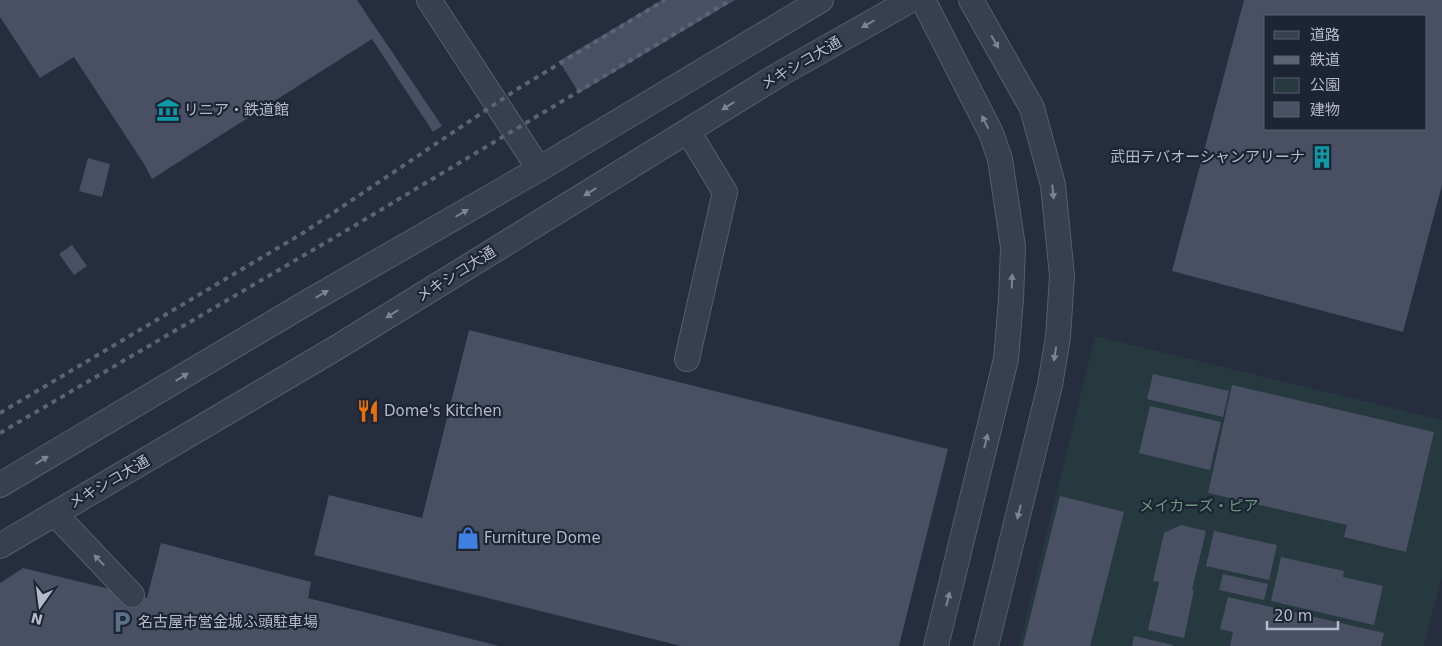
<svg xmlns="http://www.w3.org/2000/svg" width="1442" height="646" font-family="'DejaVu Sans','Noto Sans JP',sans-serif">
<rect width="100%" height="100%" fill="#252d3e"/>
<path fill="#26393f" d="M1095 336 1442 420V575L1424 646H1019Z"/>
<g fill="#495064" fill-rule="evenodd">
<path d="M0 0H357L442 126 433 132 372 39 152 179 144 164 74 57 40 78 0 17Z"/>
<path d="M662 0H735L579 93 559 61Z"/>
<path d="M1244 0H1442V185L1403 332 1172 271ZM1266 16H1426V129H1266Z"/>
<path d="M88 158 110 164 102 197 79 191Z"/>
<path d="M72 245 87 266 74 275 59 254Z"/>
<path d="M469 330 948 449 899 646H681L314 555 329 495 422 518Z"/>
<path d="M1153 374 1229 391 1223 417 1147 399Z"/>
<path d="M1232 385 1434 432 1406 552 1344 537 1347 525 1208 493Z"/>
<path d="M1150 406 1221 422 1210 470 1139 453Z"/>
<path d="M1060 496 1124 512 1090 646H1023Z"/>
<path d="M1181 525 1206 531 1192 590H1194L1184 638 1148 630 1159 582 1153 581 1164 533Z"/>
<path d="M1214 531 1277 545 1269 580 1206 566Z"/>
<path d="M161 543 311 582 308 598 499 646H0V583L23 568 147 598Z"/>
<path d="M1281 557 1344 571 1343 577 1383 586 1374 625 1271 601Z"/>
<path d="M1223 574 1268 584 1264 600 1219 590Z"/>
<path d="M1228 597 1384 633 1381 646H1230L1233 632 1220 629Z"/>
<path d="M1134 636 1173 645V646H1132Z"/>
</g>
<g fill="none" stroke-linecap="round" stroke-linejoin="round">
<defs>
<g id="minor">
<path d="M429 0 539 169"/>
<path d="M923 0 991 133 1000 159 1013 247 1011 299 1006 359 936 646"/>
<path d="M971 0 1032 108 1053 185 1062 276 1058 337 1050 385 986 646"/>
<path d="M687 359 725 192 688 131"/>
<path d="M0 485 308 302 539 169 821 0"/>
<path d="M55 514 132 595"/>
<path d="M0 546 336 348 780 74 911 0"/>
</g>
</defs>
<use href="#minor" stroke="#565d6c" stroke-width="26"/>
<use href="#minor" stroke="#383f4e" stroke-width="24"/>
<g stroke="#5b6375" stroke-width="4" stroke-dasharray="5 5" stroke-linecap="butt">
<path d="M0 413 303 233 519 88 665 0"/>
<path d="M0 433 354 226 731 0"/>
</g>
</g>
<defs><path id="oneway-solid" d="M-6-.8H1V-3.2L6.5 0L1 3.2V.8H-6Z" transform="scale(1.25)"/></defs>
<g fill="#7c8392">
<use href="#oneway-solid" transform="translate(868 24) rotate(150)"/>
<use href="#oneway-solid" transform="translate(995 42) rotate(60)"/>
<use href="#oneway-solid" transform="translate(728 106) rotate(148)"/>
<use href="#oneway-solid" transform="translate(985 122) rotate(-117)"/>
<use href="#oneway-solid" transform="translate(590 192) rotate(148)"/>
<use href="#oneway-solid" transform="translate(1053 192) rotate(84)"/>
<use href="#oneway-solid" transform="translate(462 213) rotate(-30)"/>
<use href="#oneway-solid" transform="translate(1012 281) rotate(-88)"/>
<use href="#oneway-solid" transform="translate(322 294) rotate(-30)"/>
<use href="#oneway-solid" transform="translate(392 314) rotate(148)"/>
<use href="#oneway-solid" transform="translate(1055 354) rotate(99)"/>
<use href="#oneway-solid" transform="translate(182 377) rotate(-31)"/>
<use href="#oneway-solid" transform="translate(986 441) rotate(-76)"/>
<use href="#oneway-solid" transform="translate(42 460) rotate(-31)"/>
<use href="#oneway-solid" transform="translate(1019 512) rotate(104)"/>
<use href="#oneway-solid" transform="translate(99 560) rotate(-134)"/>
<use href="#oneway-solid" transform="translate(948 599) rotate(-76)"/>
</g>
<defs>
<symbol id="museum-bare" viewBox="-9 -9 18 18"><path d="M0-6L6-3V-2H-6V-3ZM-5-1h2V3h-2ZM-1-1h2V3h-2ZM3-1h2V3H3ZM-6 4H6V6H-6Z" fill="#0f9aa8" stroke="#1d2433" stroke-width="2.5" paint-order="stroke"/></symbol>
<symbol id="building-bare" viewBox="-9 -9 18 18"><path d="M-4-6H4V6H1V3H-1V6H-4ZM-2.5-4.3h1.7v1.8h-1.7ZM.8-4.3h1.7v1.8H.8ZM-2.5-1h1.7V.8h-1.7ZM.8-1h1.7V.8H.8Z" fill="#0f9aa8" stroke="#1d2433" stroke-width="2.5" paint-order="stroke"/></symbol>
<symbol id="restaurant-bare" viewBox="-9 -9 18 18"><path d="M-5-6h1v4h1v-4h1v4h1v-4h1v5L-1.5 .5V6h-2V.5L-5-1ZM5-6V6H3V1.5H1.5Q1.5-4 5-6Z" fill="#e8710a" stroke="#1d2433" stroke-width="2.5" paint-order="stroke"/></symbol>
<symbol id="shop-bare" viewBox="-9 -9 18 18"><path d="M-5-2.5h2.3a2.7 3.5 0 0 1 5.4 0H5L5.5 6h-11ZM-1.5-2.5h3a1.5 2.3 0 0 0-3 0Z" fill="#3f7fe0" stroke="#1d2433" stroke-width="2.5" paint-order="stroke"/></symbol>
<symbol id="parking-bare" viewBox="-9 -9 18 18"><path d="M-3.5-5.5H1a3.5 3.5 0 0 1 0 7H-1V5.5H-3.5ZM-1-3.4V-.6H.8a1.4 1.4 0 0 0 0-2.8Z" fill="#5c6f8a" stroke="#1d2433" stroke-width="2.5" paint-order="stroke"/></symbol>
</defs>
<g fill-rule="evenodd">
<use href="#museum-bare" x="152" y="94" width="32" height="32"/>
<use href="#building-bare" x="1306" y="141" width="32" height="32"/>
<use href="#restaurant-bare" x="352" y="395" width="32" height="32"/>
<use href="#shop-bare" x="452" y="522" width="32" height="32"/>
<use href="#parking-bare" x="106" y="606" width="32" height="32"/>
</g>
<g text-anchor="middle" stroke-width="4.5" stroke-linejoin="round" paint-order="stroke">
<g font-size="15" fill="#b4bac9" stroke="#1d2433">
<text transform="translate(801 63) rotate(-30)" y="5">メキシコ大通</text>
<text transform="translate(456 274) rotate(-32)" y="5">メキシコ大通</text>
<text transform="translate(109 482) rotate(-30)" y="5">メキシコ大通</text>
</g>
<g font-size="15" fill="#b4bac9" stroke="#1d2433" text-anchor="start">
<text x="184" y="115">リニア・鉄道館</text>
<text x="1305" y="162" text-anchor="end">武田テバオーシャンアリーナ</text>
<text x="384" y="416">Dome's Kitchen</text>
<text x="484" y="543">Furniture Dome</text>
<text x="138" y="627">名古屋市営金城ふ頭駐車場</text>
</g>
<g font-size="15" fill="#6c997b" stroke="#1d2433">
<text x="1199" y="511">メイカーズ・ピア</text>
</g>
</g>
<rect x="1264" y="15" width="162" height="115" fill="#1d2433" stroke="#59606f"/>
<rect x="1274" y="31" width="25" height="8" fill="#383f4e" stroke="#59606f"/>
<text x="1310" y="40" font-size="15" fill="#b4bac9">道路</text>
<rect x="1274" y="56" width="25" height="8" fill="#5b6375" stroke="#59606f"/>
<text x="1310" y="65" font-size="15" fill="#b4bac9">鉄道</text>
<rect x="1274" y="78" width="25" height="15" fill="#26393f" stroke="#59606f"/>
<text x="1310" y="90" font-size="15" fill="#b4bac9">公園</text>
<rect x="1274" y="102" width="25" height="15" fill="#495064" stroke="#59606f"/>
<text x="1310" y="115" font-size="15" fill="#b4bac9">建物</text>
<g transform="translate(40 606) rotate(194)" stroke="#1d2433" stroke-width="4" paint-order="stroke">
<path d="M0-4L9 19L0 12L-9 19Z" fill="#b4bac9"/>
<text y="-8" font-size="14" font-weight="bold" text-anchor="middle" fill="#b4bac9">N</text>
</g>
<path d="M1267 621v8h71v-8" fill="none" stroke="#b4bac9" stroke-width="2.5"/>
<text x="1274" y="621" font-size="15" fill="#b4bac9" stroke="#1d2433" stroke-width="4" paint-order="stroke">20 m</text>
</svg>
